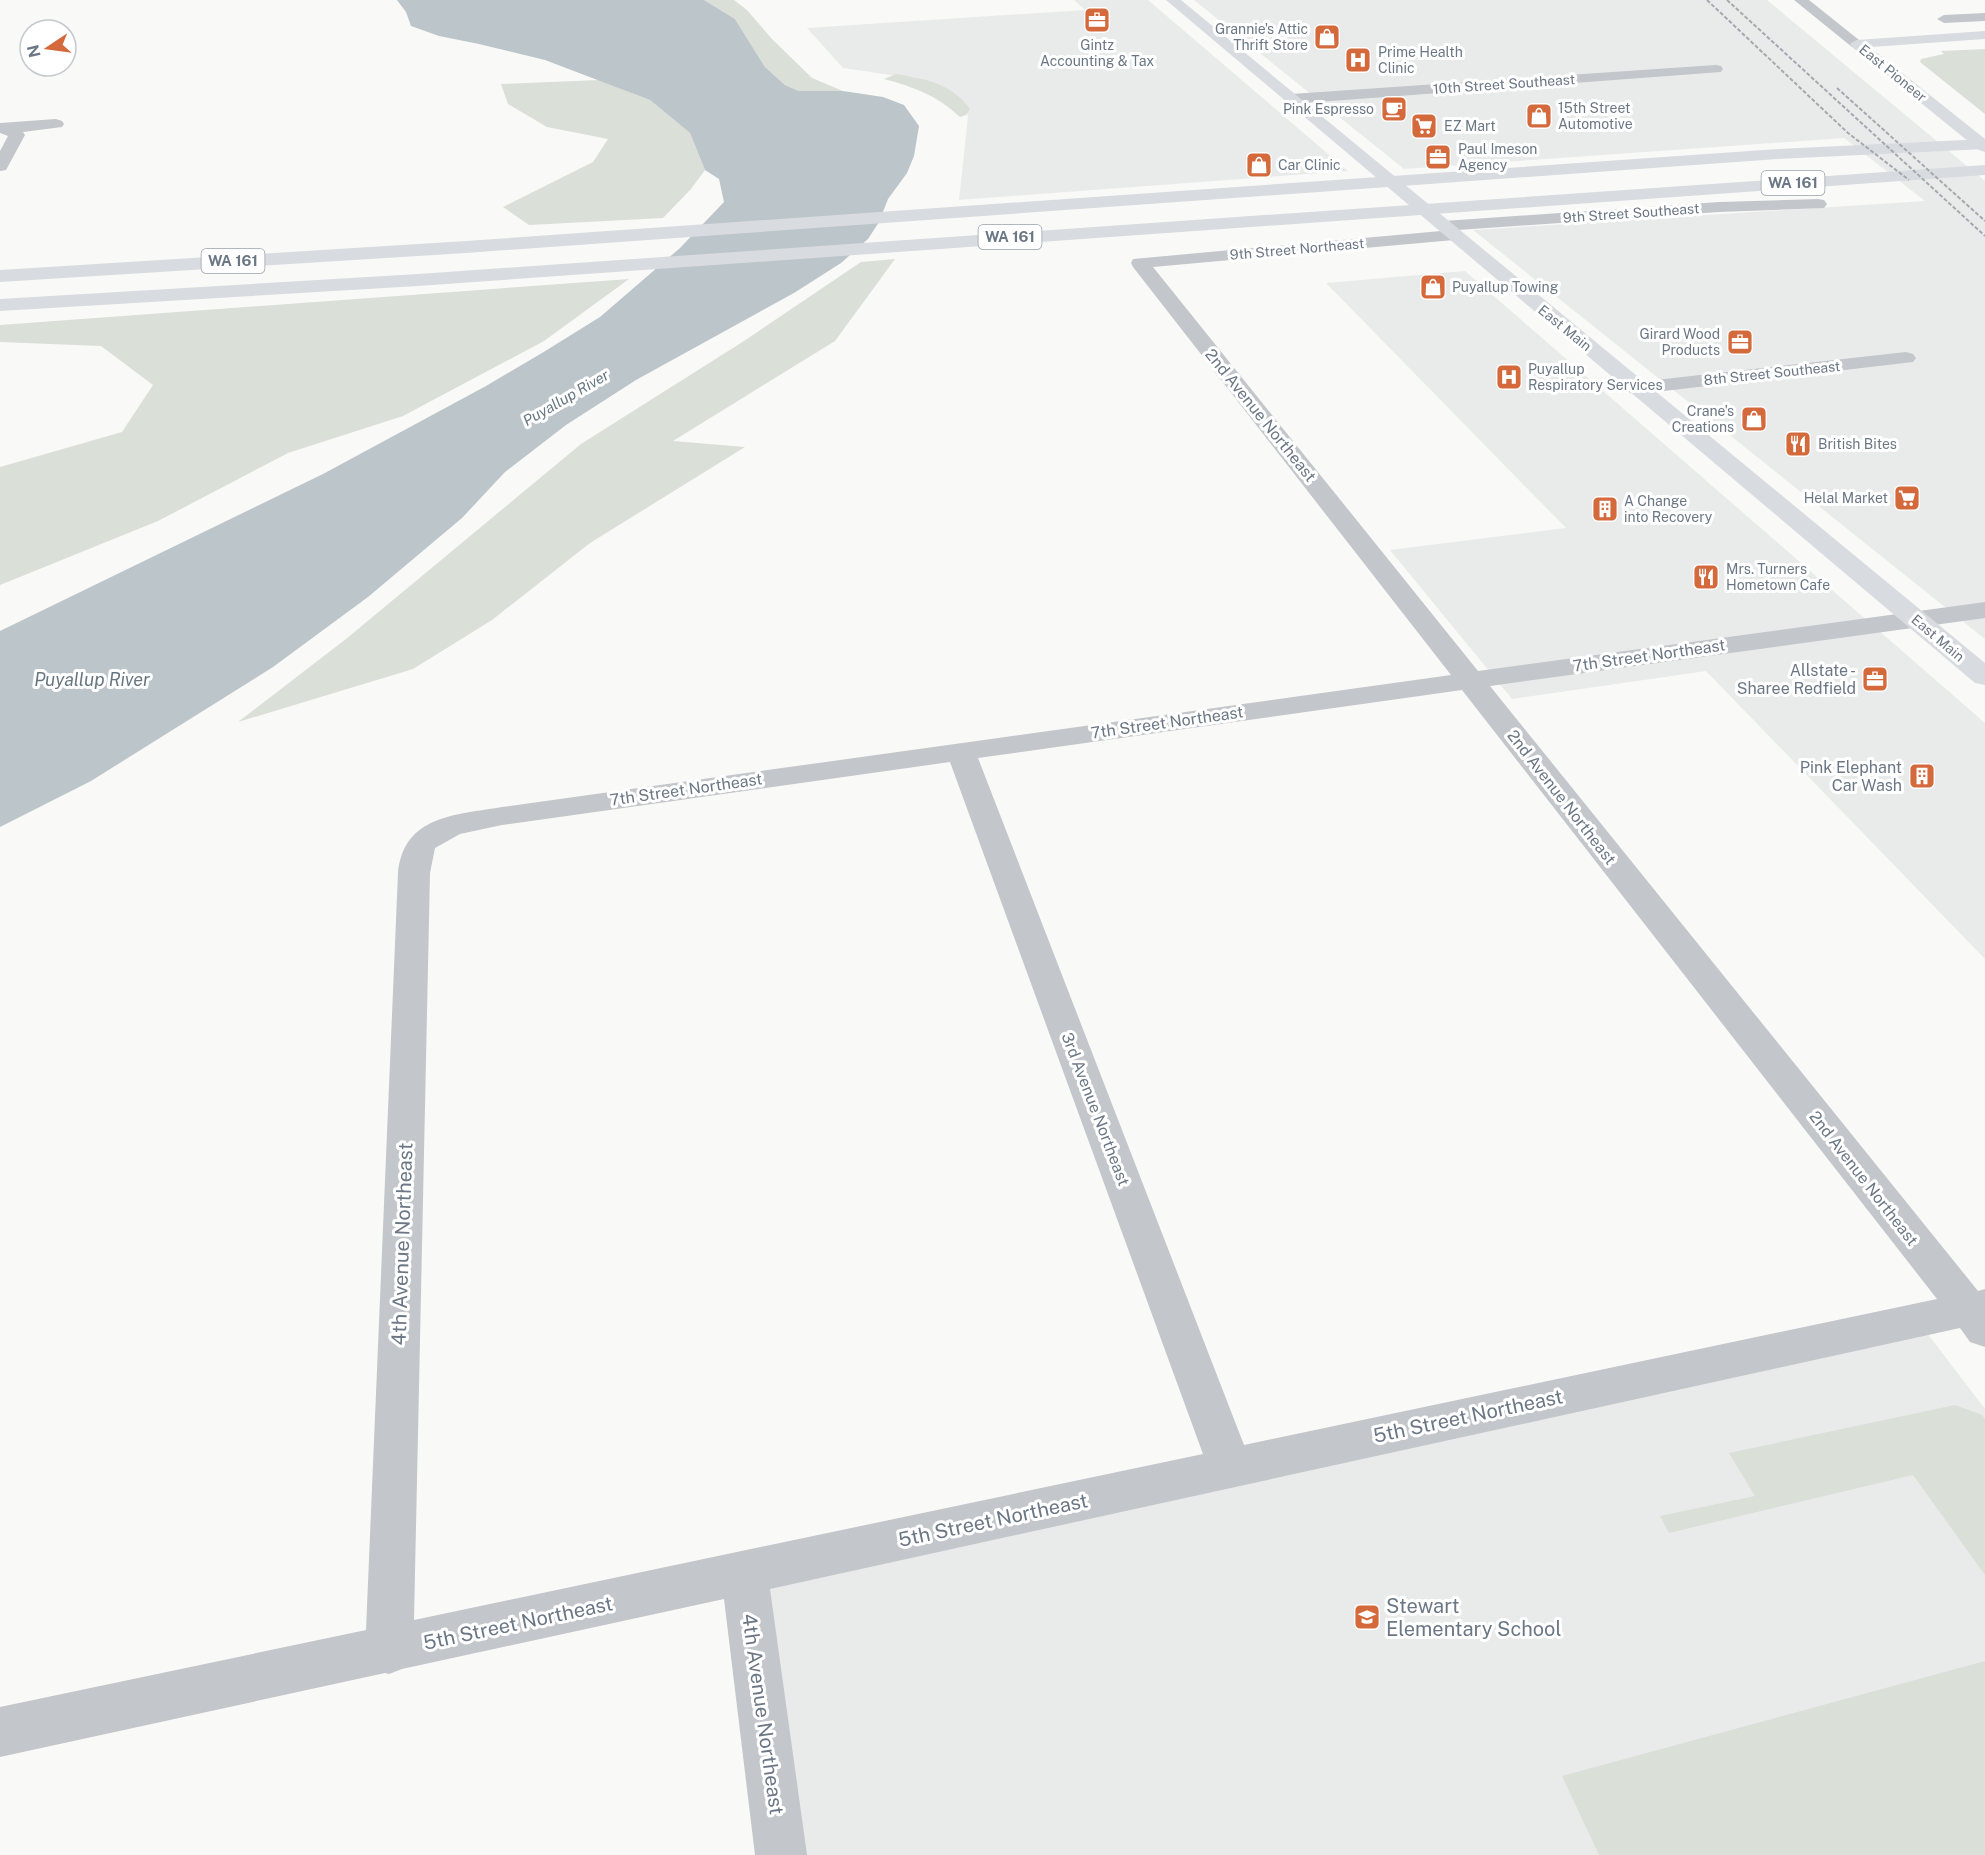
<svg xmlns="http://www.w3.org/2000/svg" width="1985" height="1855" font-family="'Public Sans',sans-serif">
<rect width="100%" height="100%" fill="#f9f9f7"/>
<g fill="#e9ebea">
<path d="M1074 0H1148L1348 171 959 200 968 116 957 95 904 77 843 68 807 28 1085 10Z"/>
<path d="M1194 0H1767L1985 181V639L1473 230 1925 201 1844 138 1404 169Z"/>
<path d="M1465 271 1985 723V959L1706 671 1512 699 1390 550 1566 528 1326 283Z"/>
<path d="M1917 1320 1985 1409V1855H781L744 1573Z"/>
</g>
<g fill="#dadfd8">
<path d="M704 0H734L747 10 772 39 812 78 843 91H799L785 85 765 67 735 19Z"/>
<path d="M1985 49V114L1920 62 1921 59 1944 54 1941 51Z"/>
<path d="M896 74C927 80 950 82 970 109L966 115 960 117C938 96 914 87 884 79Z"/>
<path d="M599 80 650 100 690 133 705 170 691 189 663 218 529 225 503 207 593 162 608 139 547 127 508 104 501 84Z"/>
<path d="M895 259 835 341 673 441 745 447 590 543 492 620 413 669 238 722 346 639 581 444 744 341 861 262Z"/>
<path d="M629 279 544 341 403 416 288 453 158 521 0 585V467L122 432 153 385 101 346 0 342V325Z"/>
<path d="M1955 1405 1982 1415 1985 1419V1575L1913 1475 1669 1533 1660 1516 1755 1496 1729 1453Z"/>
<path d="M1985 1661V1855H1599L1562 1776Z"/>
</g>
<path fill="#bcc5ca" d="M397 0H704L735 19 765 67 785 85 799 91H843L883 97 904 105 919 126 914 156 907 173 888 199 879 222 868 239 841 263 794 293 636 380 566 425 505 472 462 518 368 597 273 667 91 781 0 827V631L323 474 486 386 542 353 600 317 680 248 724 202 719 179 705 170 690 133 650 100 545 60 479 44 439 36 411 26 406 12Z"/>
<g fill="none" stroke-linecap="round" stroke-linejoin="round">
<g fill="#c3c6ca" fill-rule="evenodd">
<path d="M1794 0H1809L1864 44 1857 48 1852 47Z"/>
<path d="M1985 13V21L1944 23 1937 19 1944 15Z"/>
<path d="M1716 65 1721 66 1723 69 1721 72 1291 104 1283 99 1291 94Z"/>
<path d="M56 119 62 121 64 124 62 127 23 132 25 135 6 170 0 171V151L8 136 0 133V123Z"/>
<path d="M1818 199 1824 200 1827 204 1824 208 1719 212 1458 230 1463 235 1460 239 1454 240 1153 267 1478 671 1985 602V618L1490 686 1978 1291 1985 1289V1347L1970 1342 1960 1328 770 1589 807 1855H755L724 1599 402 1669 389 1674 385 1673 0 1757V1707L366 1630 398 873C404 815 456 815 502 807L1451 675 1133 267 1131 263 1133 259 1441 231 1435 226 1438 222 1444 221 1719 202ZM1462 690 1937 1299 1244 1445 978 758ZM950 762 1203 1454 414 1620 430 873 435 848 460 834 502 825Z"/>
<path d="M1906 352 1913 354 1916 358 1913 362 1638 394 1630 393 1627 388 1630 383 1638 382Z"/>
</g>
<g fill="#d8dbdf" fill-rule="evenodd">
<path d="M1166 0H1181L1985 663V685L1975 683Z"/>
<path d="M1857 40 1862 41 1985 139V152L1979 150 1852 47 1850 44Z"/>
</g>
<g fill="#d8dbdf" fill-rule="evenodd">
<path d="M1985 31V39L1857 48 1850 44 1857 40Z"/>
<path d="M1985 139V149L1778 159 466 253 0 282V270L466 241 1778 149Z"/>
<path d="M1985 165V175L418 286 0 311V299L418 274Z"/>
</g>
<g stroke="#a5a9af" stroke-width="2" stroke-dasharray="4 2" stroke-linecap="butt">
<path d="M1707 0 1848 133 1909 180"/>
<path d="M1727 0 1985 236"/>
<path d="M1837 88 1985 221"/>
</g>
</g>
<defs>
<symbol id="office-square" viewBox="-11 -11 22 22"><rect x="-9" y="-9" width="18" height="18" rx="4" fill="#d46a3c" stroke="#fff"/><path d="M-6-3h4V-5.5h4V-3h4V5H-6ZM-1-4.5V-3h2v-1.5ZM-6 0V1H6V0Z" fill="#fff"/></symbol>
<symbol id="shop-square" viewBox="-11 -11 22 22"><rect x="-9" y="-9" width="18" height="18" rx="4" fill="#d46a3c" stroke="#fff"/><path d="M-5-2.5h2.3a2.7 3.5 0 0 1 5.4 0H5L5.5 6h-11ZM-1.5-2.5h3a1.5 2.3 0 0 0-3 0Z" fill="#fff"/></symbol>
<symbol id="hospital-square" viewBox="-11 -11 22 22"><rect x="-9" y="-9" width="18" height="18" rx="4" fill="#d46a3c" stroke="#fff"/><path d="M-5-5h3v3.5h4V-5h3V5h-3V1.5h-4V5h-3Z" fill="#fff"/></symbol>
<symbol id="cafe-square" viewBox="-11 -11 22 22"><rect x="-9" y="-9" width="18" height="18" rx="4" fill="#d46a3c" stroke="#fff"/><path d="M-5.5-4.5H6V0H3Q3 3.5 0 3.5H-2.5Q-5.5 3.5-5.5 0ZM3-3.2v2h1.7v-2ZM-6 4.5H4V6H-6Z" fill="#fff"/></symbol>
<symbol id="supermarket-square" viewBox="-11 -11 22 22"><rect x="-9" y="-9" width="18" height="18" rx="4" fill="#d46a3c" stroke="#fff"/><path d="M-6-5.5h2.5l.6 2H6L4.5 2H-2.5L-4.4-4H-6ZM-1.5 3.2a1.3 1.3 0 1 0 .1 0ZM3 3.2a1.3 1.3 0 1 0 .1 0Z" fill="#fff"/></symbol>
<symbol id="restaurant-square" viewBox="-11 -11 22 22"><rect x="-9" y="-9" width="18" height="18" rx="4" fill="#d46a3c" stroke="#fff"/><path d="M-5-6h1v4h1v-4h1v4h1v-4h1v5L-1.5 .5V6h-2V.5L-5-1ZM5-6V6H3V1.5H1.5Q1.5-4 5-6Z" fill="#fff"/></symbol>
<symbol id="building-square" viewBox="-11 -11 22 22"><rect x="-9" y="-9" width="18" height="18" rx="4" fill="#d46a3c" stroke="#fff"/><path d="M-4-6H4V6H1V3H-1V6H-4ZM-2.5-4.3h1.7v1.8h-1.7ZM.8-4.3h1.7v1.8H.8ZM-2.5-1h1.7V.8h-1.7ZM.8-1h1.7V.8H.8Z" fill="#fff"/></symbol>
<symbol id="school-square" viewBox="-11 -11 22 22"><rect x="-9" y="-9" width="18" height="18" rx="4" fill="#d46a3c" stroke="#fff"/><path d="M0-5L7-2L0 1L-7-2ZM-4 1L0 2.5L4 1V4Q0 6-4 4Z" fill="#fff"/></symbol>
</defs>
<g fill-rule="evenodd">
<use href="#office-square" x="1082" y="5" width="30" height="30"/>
<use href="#shop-square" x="1312" y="22" width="30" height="30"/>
<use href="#hospital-square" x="1343" y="45" width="30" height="30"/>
<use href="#cafe-square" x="1379" y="94" width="30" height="30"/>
<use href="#shop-square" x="1524" y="101" width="30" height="30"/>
<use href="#supermarket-square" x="1409" y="111" width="30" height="30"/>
<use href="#office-square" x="1423" y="142" width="30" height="30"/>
<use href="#shop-square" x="1244" y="150" width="30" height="30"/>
<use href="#shop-square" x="1418" y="272" width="30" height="30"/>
<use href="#office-square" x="1725" y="327" width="30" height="30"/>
<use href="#hospital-square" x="1494" y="362" width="30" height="30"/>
<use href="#shop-square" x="1739" y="404" width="30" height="30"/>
<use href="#restaurant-square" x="1783" y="429" width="30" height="30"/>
<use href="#supermarket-square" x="1892" y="483" width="30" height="30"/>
<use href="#building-square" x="1590" y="494" width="30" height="30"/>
<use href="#restaurant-square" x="1691" y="562" width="30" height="30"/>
<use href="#office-square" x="1860" y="664" width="30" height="30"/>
<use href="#building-square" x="1907" y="761" width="30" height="30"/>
<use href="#school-square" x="1352" y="1602" width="30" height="30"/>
</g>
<g text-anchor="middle" stroke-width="6" stroke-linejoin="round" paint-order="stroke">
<g font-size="14" fill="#6b7785" stroke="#fff" text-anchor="start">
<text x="1308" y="34" text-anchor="end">Grannie's Attic<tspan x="1308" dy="16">Thrift Store</tspan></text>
<text x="1097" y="50" text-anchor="middle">Gintz<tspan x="1097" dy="16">Accounting &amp; Tax</tspan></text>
<text x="1378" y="57">Prime Health<tspan x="1378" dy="16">Clinic</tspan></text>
<text x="1558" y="113">15th Street<tspan x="1558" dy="16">Automotive</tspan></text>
<text x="1374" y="114" text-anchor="end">Pink Espresso</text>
<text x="1444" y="131">EZ Mart</text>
<text x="1458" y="154">Paul Imeson<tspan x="1458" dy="16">Agency</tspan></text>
<text x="1278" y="170">Car Clinic</text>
<text x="1452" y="292">Puyallup Towing</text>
<text x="1720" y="339" text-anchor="end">Girard Wood<tspan x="1720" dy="16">Products</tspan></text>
<text x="1528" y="374">Puyallup<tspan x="1528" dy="16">Respiratory Services</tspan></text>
<text x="1734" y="416" text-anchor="end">Crane's<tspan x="1734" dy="16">Creations</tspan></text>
<text x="1818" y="449">British Bites</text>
<text x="1888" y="503" text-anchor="end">Helal Market</text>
<text x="1624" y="506">A Change<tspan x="1624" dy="16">into Recovery</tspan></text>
<text x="1726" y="574">Mrs. Turners<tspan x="1726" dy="16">Hometown Cafe</tspan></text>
</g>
<g font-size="14" fill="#6b7785" stroke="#fff">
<text transform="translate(1893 73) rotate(39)" y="5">East Pioneer</text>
<text transform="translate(1504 84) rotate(-4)" y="5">10th Street Southeast</text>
<text transform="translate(1631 213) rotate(-4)" y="5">9th Street Southeast</text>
<text transform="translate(1297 249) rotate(-5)" y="5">9th Street Northeast</text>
<text transform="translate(1565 328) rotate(39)" y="5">East Main</text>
<text transform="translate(1772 373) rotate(-6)" y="5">8th Street Southeast</text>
<text transform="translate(1938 638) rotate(40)" y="5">East Main</text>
</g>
<g fill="#fff" stroke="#97a0aa" stroke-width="1.5">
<rect x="1761.5" y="171" width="63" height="24" rx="4.5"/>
<rect x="978.5" y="225" width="63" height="24" rx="4.5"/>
<rect x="201.5" y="249" width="63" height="24" rx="4.5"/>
</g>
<g font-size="15" font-weight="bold" fill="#6b7785">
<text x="1793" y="188">WA 161</text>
<text x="1010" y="242">WA 161</text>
<text x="233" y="266">WA 161</text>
</g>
<g font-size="15" font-style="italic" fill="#677780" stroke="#fff">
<text transform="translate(566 398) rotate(-30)" y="5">Puyallup River</text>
</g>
<g font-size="16" fill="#6b7785" stroke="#fff">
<text transform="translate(1261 415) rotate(51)" y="6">2nd Avenue Northeast</text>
<text transform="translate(1649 655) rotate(-8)" y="6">7th Street Northeast</text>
<text transform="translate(1167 722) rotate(-8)" y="6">7th Street Northeast</text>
<text transform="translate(686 789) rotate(-8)" y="6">7th Street Northeast</text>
<text transform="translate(1562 797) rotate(52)" y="6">2nd Avenue Northeast</text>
<text transform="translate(1096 1109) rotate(69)" y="6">3rd Avenue Northeast</text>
<text transform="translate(1864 1178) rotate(52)" y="6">2nd Avenue Northeast</text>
</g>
<g font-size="16" fill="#6b7785" stroke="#fff" text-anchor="end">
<text x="1856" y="676">Allstate -<tspan x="1856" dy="18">Sharee Redfield</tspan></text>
<text x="1902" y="773">Pink Elephant<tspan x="1902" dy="18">Car Wash</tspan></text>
</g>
<g font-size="18" font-style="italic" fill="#677780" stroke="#fff">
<text x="92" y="686">Puyallup River</text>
</g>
<g font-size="20" fill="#6b7785" stroke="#fff">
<text transform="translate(402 1244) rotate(-88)" y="7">4th Avenue Northeast</text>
<text transform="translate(1468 1416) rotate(-12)" y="7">5th Street Northeast</text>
<text transform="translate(993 1520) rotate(-12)" y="7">5th Street Northeast</text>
<text transform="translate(518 1623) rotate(-12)" y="7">5th Street Northeast</text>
<text transform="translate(763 1714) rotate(82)" y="7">4th Avenue Northeast</text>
</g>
<g font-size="20" fill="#6b7785" stroke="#fff" text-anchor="start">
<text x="1386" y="1613">Stewart<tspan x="1386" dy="23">Elementary School</tspan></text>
</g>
</g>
<g transform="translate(48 48) rotate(257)"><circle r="28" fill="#ffffff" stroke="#c4c9ce" stroke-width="1.5"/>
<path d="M0-4.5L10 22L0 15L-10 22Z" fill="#d46a3c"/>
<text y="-9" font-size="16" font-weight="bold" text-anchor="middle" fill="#6b7785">N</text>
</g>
</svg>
